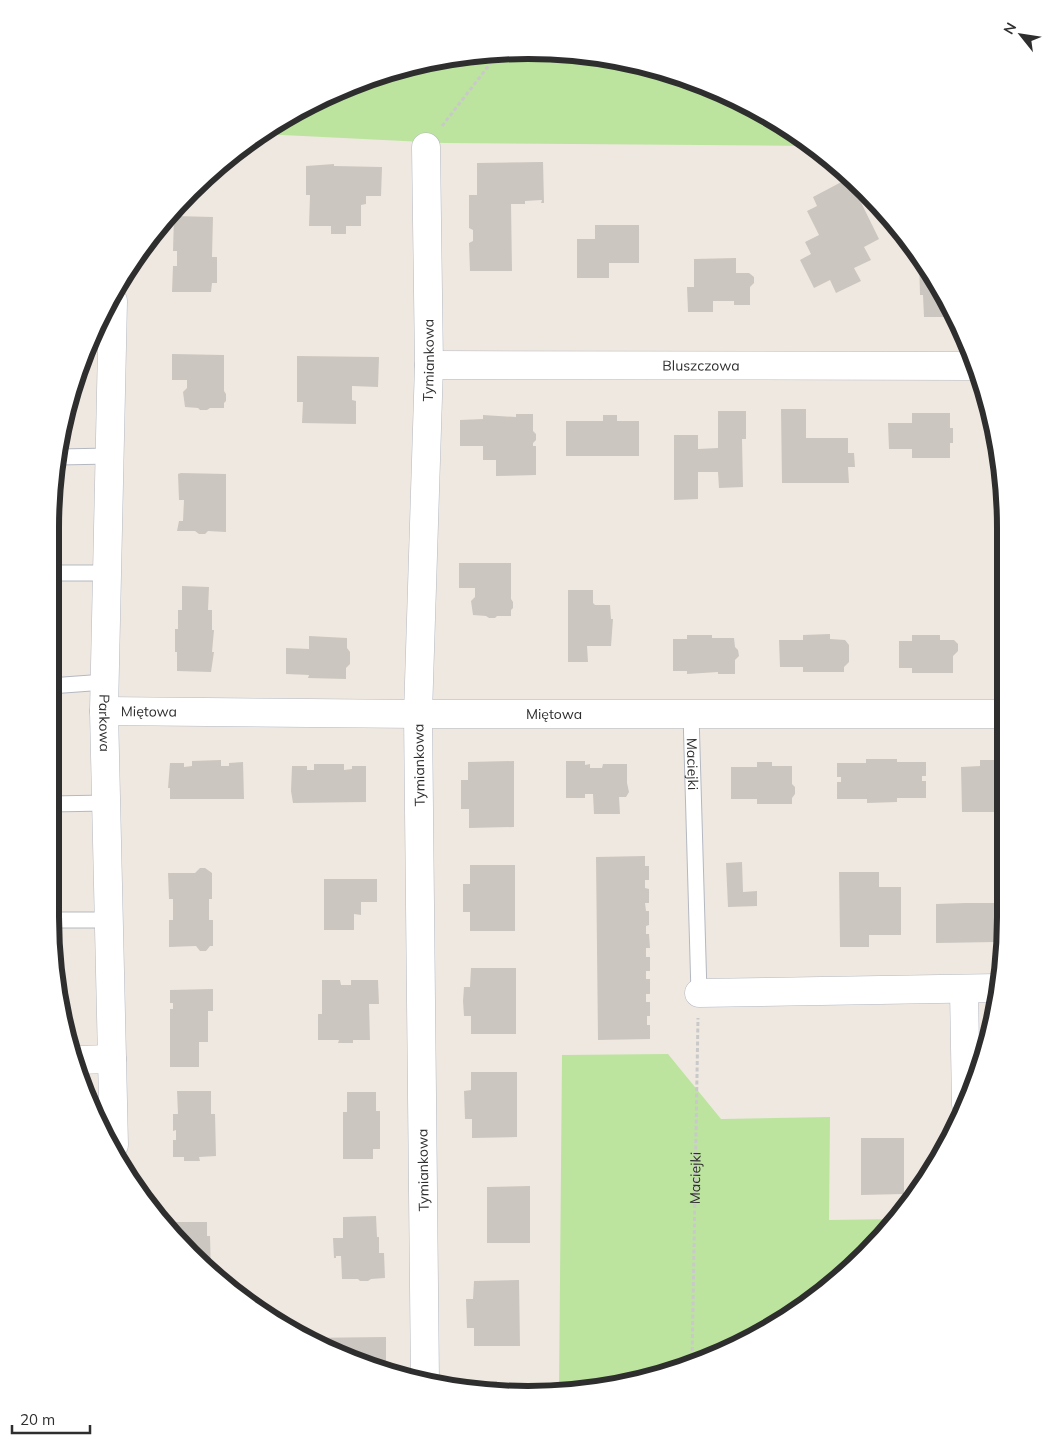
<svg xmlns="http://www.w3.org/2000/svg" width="1056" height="1445" font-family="Mulish,sans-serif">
<rect width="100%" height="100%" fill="#efe8e1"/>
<g fill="#bce49f">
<path d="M496 51 590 54 681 75 767 114 812 146 444 143 262 134 316 99 404 66Z"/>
<path d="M668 1054 721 1119 830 1117 829 1220 897 1219 819 1296 711 1359 590 1391 559 1390 562 1055Z"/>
</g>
<g fill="#cbc6bf">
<path d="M543 162 544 203H541L542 200 525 201V204H511L512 271H470L469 243 473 241V230L469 228V195H477V163Z"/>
<path d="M334 164V166L382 167 381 196H366V204L361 205V226H346V234H331V226H309L310 195H306V166Z"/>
<path d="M849 178 879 239 864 247 871 260 854 268 861 281 836 293 830 280 814 288 800 260 811 254 805 242 819 235 807 211 817 206 813 197Z"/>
<path d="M174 216 213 217 212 257H217V283H212L211 292H172L173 266H177V251H173Z"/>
<path d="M595 225H639V263H609V278H577V239H595Z"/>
<path d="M736 258V273H749L754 277V283L750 287V305H734V301H713V312H688L687 287H694V259Z"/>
<path d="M919 258 950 311V317H924L923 295H920Z"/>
<path d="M172 354 224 355V391L226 394V401L224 403V408H210L207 410H200L198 408 185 407 183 392 187 388V380H172Z"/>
<path d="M297 356 379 357 378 387 352 386V400L356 401V424L302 423 303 402H297Z"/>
<path d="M781 409H806V438H848V453H854L855 467H848L849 483H782Z"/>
<path d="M718 411H746V439H742L743 487 719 488 718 472H698V499L674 500V435H698V449L718 448Z"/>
<path d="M912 413H950V428H953V443H950V458H912V449H889L888 423H912Z"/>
<path d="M516 414H533V431L536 434V440L533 443V446H536V475L496 476V460H483V446H460V420L483 419V415L516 417Z"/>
<path d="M603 415H617V421H639V456H566V421H603Z"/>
<path d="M181 473 226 474V532L208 531 205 534H199L195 531H177L179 521H183L184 500H179L178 474Z"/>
<path d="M459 563H511V599L513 602V608L511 610V616H497L495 618H489L486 616 473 615 471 601 475 597V588H459Z"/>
<path d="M182 586 209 587 208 610H212V630H214L212 652H214L211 672 177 671V652H175V629H178V610H182Z"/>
<path d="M568 590H593V603L595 605H610L611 619H613L611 646H587L588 662H568Z"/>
<path d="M830 634V639L845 640 849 645V662L844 667V672H803V667H780L779 640H803V635Z"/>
<path d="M687 635H712V638H734L735 647 738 650 739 656 735 660V674H718V672L687 674V671H673V639H687Z"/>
<path d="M912 635H940V640H954L958 644V651L953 656V673H912V668H899V641H912Z"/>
<path d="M309 636 347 638V648L350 652V664L346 668V679L308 678 309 675 286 674V648L309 649Z"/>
<rect x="999" y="638" width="4" height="25"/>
<path d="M866 759H897V762H926V776H922V781H926V798H897V802L867 803V799H837V782H841V777H837V763H866Z"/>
<path d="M221 760V766H229V763L243 762 244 799H170V788H168L170 763H184V767L192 766V761Z"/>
<path d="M980 760H1004V812H962L961 767 980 766Z"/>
<path d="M514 761V827L469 828V809H461V780H468V762Z"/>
<path d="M566 761H585V765L590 764V768H602L603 764H627V783L629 792 626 797H619L620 814H594L593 794H585V798H566Z"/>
<path d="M757 762H772V766H792V784L795 787V794L792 798V804H757V799H731V767H757Z"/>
<path d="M314 764H344V770L352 769V766H366V802L293 803 291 791 292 766H307V770H314Z"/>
<path d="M645 856V866H649V880H645V888L649 889V903H645L646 911H649V925L646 926V934H649L650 948H646V957H650V971H646V979H650V994H646V1002H650V1016H647V1025H650V1039L598 1040 596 857Z"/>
<path d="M742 862 743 892 757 891V906L728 907 726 863Z"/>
<path d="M470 865H515V931H470V912H463V884H470Z"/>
<path d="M200 868H205L212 873V899H209V920H213V946H210L206 951H200L196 946 169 947V920H173V899H169L168 873H195Z"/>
<path d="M839 872H879V887H901V935H869V947H840Z"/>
<path d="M324 879H377V902H361V915L354 914V930H324Z"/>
<path d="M966 903H996V942L936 943V904Z"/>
<path d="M471 968H516V1034H471V1016H464L463 1001 464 987H470Z"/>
<path d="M322 980H340L341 985H351V980H378L379 1004H369L370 1040H353V1043H338L339 1040H318V1014H322Z"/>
<path d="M213 989V1011H208V1042H199V1067H170V1009H173V1003H170V990Z"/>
<path d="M471 1072H517V1137L472 1138V1119H465L464 1091 471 1090Z"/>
<path d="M177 1091H211V1114H215L216 1156 199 1157 200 1161H184V1157H173V1140H176V1130L173 1131V1114H178Z"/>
<path d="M347 1092H376V1111H380V1149H373V1159H343V1112H347Z"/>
<path d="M861 1138H904V1194L861 1195Z"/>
<path d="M530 1186V1243H487V1187Z"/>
<path d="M376 1216 377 1237H379V1253H384L385 1278 371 1279 368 1281H360L358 1279H342L341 1256H336V1258H334L333 1238H343V1217Z"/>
<path d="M175 1222H207V1236H210L211 1274 175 1233Z"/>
<path d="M519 1280 520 1346H474V1328H467L466 1299H473L474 1281Z"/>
<path d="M386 1337V1364H369L317 1346 304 1338Z"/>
<path d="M464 1381H497V1388L464 1387Z"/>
<path d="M500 1386H537V1389L500 1388Z"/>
</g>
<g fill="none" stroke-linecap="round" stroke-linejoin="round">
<defs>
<g id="service">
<path d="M59 457 110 456"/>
<path d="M50 573H107"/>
<path d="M50 686 105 682"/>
<path id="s2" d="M691 714 699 993"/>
<path d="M50 804 106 803"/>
<path d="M50 920H109"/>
</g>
<g id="minor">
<path id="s3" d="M113 301 104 711 114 1145"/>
<path id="s4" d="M429 365 975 366"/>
<path id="s5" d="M104 711 418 714H1003"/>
<path d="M964 990 966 1104"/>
<path d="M699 993 998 988"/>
<path d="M75 1060 112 1059"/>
<path id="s6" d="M425 1382 418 714 429 365 426 147"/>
</g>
</defs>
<use href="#service" stroke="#b4b8c1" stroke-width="17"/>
<use href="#minor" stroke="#b4b8c1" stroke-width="29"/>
<g stroke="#c9c9c9" stroke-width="3" stroke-dasharray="4 2.5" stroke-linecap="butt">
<path d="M442 126 500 51"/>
<path id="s1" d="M692 1364 698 1018"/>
</g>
<use href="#service" stroke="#fff" stroke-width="15"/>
<use href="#minor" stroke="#fff" stroke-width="28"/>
</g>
<g text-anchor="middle" stroke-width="4" stroke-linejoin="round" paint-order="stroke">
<g font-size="14" fill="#2e2e2e" stroke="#fff">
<text dy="5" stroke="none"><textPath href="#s6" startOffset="1022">Tymiankowa</textPath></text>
<text dy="5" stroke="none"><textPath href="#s4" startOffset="272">Bluszczowa</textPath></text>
<text dy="5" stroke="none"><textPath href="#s5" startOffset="45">Miętowa</textPath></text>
<text dy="5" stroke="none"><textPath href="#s5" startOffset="450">Miętowa</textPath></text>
<text dy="5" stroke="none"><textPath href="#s3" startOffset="422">Parkowa</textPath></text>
<text dy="5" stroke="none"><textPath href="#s2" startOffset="50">Maciejki</textPath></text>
<text transform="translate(419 765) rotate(-91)" y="5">Tymiankowa</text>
<text transform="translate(423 1170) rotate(-91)" y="5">Tymiankowa</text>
<text dy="5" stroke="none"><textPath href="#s1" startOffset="186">Maciejki</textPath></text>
</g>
</g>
<path d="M0 0H1056V1445H0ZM528 59H528A469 469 0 0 1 997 528V917A469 469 0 0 1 528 1386H528A469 469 0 0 1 59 917V528A469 469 0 0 1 528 59Z" fill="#fff" fill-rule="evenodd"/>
<path fill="none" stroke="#2e2e2e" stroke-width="6" d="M528 59H528A469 469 0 0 1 997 528V917A469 469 0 0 1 528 1386H528A469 469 0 0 1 59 917V528A469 469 0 0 1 528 59Z"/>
<g transform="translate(1021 35) rotate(300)" stroke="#ffffff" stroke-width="4" paint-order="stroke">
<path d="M0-4L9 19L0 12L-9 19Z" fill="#2e2e2e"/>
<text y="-8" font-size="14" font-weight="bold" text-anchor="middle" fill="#2e2e2e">N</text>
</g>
<path d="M12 1425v8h78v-8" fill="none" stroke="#2e2e2e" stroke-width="2.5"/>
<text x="20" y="1425" font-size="15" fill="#2e2e2e" stroke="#ffffff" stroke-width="4" paint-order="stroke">20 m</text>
</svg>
